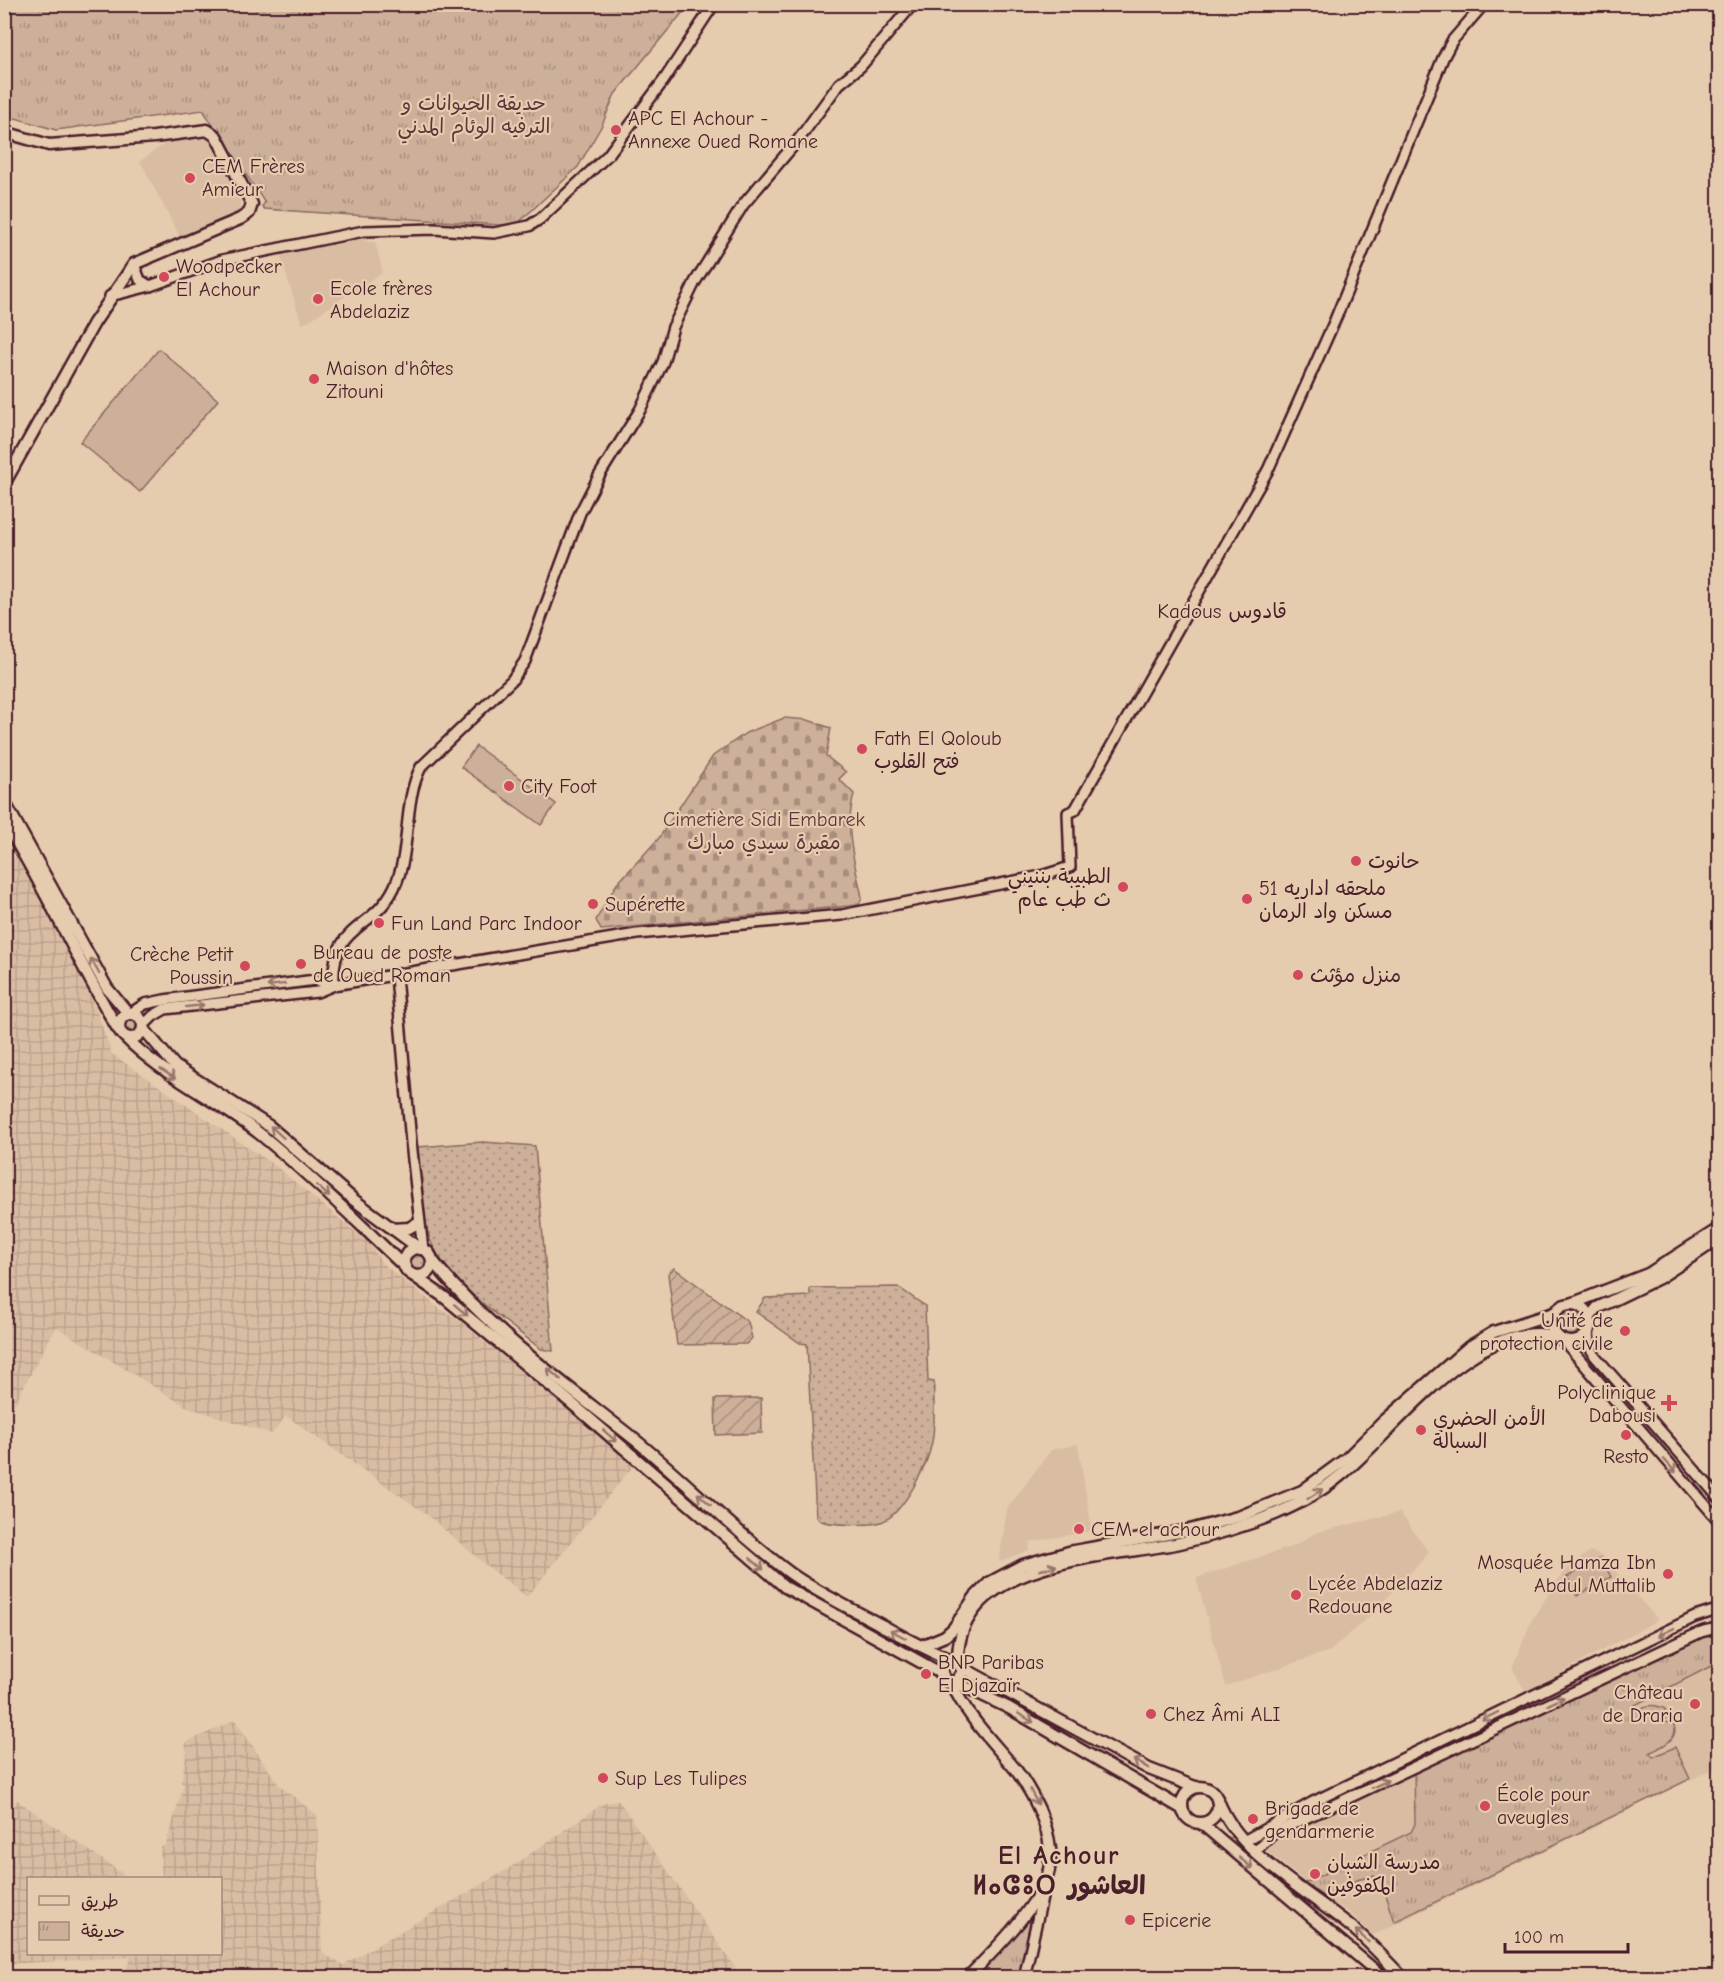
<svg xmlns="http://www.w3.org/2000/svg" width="1724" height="1982" font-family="'Comic Neue','Playpen Sans Arabic','Noto Sans Tifinagh',sans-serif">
<defs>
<pattern id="industrial-grid" width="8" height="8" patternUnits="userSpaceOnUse" patternTransform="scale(1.5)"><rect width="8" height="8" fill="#d9bda3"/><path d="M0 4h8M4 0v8" fill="none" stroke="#bca28c"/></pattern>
<pattern id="grass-dots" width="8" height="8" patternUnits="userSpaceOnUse" patternTransform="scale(1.5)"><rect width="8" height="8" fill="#cdb099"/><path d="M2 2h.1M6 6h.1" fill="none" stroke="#a88f7d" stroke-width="1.8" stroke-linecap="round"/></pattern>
<pattern id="cemetery-stones" width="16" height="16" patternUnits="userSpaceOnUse" patternTransform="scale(1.5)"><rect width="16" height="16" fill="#cdb099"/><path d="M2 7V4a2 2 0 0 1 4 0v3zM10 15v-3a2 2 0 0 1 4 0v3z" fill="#a88f7d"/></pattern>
<pattern id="park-tufts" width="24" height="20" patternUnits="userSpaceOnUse" patternTransform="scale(1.5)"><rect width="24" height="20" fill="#cdb099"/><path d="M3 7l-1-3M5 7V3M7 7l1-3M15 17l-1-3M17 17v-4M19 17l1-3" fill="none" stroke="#a88f7d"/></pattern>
<pattern id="garden-furrows" width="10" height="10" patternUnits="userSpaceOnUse" patternTransform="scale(1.5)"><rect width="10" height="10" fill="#cdb099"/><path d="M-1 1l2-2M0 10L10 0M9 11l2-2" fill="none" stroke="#a88f7d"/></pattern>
</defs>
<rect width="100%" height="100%" fill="#e6ccae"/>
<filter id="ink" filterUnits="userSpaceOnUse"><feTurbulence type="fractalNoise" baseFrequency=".0167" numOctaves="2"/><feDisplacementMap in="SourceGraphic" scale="12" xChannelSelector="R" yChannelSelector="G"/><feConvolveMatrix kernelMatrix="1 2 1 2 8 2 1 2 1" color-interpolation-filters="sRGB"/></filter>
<g filter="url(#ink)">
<g fill="#d9bda3">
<path d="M198 135 210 140 240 195V208L234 218 182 241 140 161 167 142 171 136Z"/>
<path d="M364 239 369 242H375L383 272 302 325 280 255Z"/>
<path d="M1078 1444 1092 1531 1030 1542 1029 1550 999 1562 1007 1509 1051 1450Z"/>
<path d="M1400 1512 1429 1553 1375 1611 1330 1651 1226 1686 1196 1578 1296 1545 1315 1533Z"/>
<path d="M1590 1551 1601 1555 1658 1620 1526 1692 1512 1668 1532 1619 1564 1571Z"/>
<path d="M1719 1631V1766L1373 1935 1350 1913 1327 1899 1265 1850 1266 1843 1279 1833Z"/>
</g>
<g fill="url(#industrial-grid)">
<path d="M17 857 59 927 97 1012 112 1054 277 1167 370 1244 382 1263 439 1308 453 1316 626 1456 633 1466 527 1597 487 1566 426 1514 286 1416 272 1434 187 1407 56 1327 13 1407 5 1403 4 864Z"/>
<path d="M235 1720 279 1785 317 1815 322 1953 343 1965 508 1869 604 1803 619 1801 742 1977 123 1978 131 1957 5 1964V1824L17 1800 129 1878H28V1954H220V1878H162L160 1848 166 1844 184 1784 181 1783 187 1751 185 1743Z"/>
</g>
<g fill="url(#grass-dots)" stroke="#8c6862" stroke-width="1.5">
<circle cx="131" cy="1026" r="8"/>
<path d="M483 1142 535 1146 553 1351 541 1349C507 1322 454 1287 434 1248 419 1219 421 1179 418 1147Z"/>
<circle cx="418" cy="1262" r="8"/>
<path d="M898 1287 925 1306 928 1381 934 1382C933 1401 936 1423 932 1442 928 1464 903 1515 881 1522 870 1526 832 1525 821 1521L816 1517 807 1344 800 1343 756 1312 765 1298 810 1296V1288Z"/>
<circle cx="1570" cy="1324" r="11"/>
</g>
<path fill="url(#cemetery-stones)" stroke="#8c6862" stroke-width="1.5" d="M784 718 808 720 831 728 826 756 846 772 839 779 854 794C844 832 854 859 862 897L859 905 601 930 596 920 616 885 659 838 713 756 746 733Z"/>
<g fill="url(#park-tufts)" stroke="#8c6862" stroke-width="1.5">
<path d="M4 5H689L615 94 602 125 578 167 515 226 264 209 262 206 265 203 203 110 56 130 5 115Z"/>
<path d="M1719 1631V1662L1633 1706 1636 1711C1646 1705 1654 1703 1665 1709L1667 1717 1662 1722 1673 1723C1681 1739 1662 1746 1650 1753L1653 1757 1675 1747 1690 1779 1394 1922 1380 1880 1374 1876 1356 1880 1327 1899 1305 1883 1411 1832 1415 1824 1414 1770 1696 1637Z"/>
<path d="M1031 1919 1019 1977H999L983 1970Z"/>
</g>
<g fill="url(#garden-furrows)" stroke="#8c6862" stroke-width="1.5">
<path d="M674 1268 748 1322 752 1338 746 1344 677 1345 668 1274Z"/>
<path d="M761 1398 762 1433 716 1435 715 1399Z"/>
</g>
<g fill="#cdb099" stroke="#8c6862" stroke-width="1.5">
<path d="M159 349 218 400 140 492 80 442Z"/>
<path d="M476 746 556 804 541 825 461 767Z"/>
<path d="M1601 1558 1611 1577 1577 1596 1567 1577Z"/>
</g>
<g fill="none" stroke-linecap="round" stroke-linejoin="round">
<defs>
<g id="tertiary">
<path d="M134 264 140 280 150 286"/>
<path d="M110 296 150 286 222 260 364 231 434 229 494 233 529 226 540 219 608 155 664 80 714 4"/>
<path d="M396 976 411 1142 423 1250"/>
<path d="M334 985C330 924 372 932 394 888 412 851 402 804 421 767L512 680 525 661 580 513 599 476 640 410 663 362 673 327 695 282 743 205 799 139 839 84 861 66 913 4"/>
<path d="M131 1013 145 1004 164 1000 315 980 334 985"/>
<path d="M143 1026 153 1016 165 1009 317 992 334 985 637 934 842 915 1041 876 1070 867 1068 813 1075 810 1268 470 1335 320 1443 58 1452 41 1484 4"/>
<path d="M1588 1331 1589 1345 1595 1356 1720 1499"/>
<path d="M1564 1341 1720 1522"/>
<path d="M1244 1841 1313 1802 1695 1617 1720 1609"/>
<path d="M1255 1851 1274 1833 1701 1632 1720 1627"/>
<path d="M1024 1978 1044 1889"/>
</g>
<g id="secondary">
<path d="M4 132 49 145 154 137 207 130 216 136 252 204 249 213 240 219 134 264 94 323 4 484"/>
<path d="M1571 1304 1648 1274 1720 1228"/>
<circle cx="1571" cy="1323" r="19"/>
<path d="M1589 1318 1597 1308 1659 1278 1720 1238"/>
<path d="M921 1646 945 1636 953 1629 975 1597 989 1583 1023 1565 1069 1552 1190 1530 1241 1516 1302 1491 1347 1458 1383 1422 1469 1347 1494 1332 1554 1313"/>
<path d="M958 1662C955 1558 1108 1558 1180 1543 1211 1536 1245 1526 1275 1514 1299 1504 1321 1492 1341 1475 1398 1428 1474 1317 1557 1336"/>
<path d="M951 1682C967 1717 992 1741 1016 1770 1036 1797 1059 1843 1047 1877 1035 1910 992 1953 967 1978"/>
</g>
<g id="primary">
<path d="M4 801 107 988 128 1013"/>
<path d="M4 821C46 888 77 961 118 1029"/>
<circle cx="131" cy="1026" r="12"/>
<path d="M143 1028 175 1066 269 1126 354 1200 420 1249"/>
<path d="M124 1036C164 1077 216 1099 260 1134 311 1175 358 1223 405 1267"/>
<path d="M392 1229 409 1228 419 1222"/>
<circle cx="418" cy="1262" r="14"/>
<path d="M432 1260C489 1331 568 1386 639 1443 690 1485 737 1534 790 1573 818 1593 850 1608 881 1625 906 1638 931 1653 958 1662L963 1672 955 1682 947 1681 942 1674 943 1666 949 1661"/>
<path d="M414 1276 444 1297 582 1412 785 1587 942 1674"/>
<path d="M963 1668 1149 1769 1195 1787"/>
<path d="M955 1682 1009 1708 1181 1808"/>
<circle cx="1200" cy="1805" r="18"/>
<path d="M1218 1800C1238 1855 1310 1892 1354 1929 1371 1944 1387 1961 1403 1978"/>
<path d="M1202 1824 1384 1978"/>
</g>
</defs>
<use href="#tertiary" stroke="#4a1f2b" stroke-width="14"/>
<use href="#secondary" stroke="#4a1f2b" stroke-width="15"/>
<use href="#primary" stroke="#4a1f2b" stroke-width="15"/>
<use href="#tertiary" stroke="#e6ccae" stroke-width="9"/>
<use href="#secondary" stroke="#e6ccae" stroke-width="10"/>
<use href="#primary" stroke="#e6ccae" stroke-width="10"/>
</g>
<defs><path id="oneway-shaft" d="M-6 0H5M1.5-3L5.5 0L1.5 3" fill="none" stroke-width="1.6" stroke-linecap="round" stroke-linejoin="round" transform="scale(1.5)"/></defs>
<g stroke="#98766c">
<use href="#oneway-shaft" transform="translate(95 966) rotate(-118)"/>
<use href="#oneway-shaft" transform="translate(276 985) rotate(173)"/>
<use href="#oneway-shaft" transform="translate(195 1006) rotate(-6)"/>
<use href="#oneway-shaft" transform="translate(168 1074) rotate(33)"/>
<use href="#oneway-shaft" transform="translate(277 1132) rotate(-138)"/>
<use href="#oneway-shaft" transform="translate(323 1191) rotate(42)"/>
<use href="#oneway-shaft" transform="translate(461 1310) rotate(40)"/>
<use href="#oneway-shaft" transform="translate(554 1374) rotate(-141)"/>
<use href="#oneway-shaft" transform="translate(610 1436) rotate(41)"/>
<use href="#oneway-shaft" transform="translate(1670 1466) rotate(48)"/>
<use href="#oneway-shaft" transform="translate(1315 1494) rotate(-33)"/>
<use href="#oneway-shaft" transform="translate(704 1499) rotate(-139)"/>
<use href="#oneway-shaft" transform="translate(757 1564) rotate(41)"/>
<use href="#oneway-shaft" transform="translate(1048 1568) rotate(-16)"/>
<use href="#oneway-shaft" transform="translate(1666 1632) rotate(154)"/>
<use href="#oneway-shaft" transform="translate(898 1634) rotate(-152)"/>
<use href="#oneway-shaft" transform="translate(1556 1701) rotate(-25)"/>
<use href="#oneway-shaft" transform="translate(1490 1716) rotate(154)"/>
<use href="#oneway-shaft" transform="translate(1026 1718) rotate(30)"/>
<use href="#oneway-shaft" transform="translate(1141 1764) rotate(-151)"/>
<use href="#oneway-shaft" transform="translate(1380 1784) rotate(-25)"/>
<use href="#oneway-shaft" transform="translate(1034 1797) rotate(62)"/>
<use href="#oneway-shaft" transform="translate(1246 1863) rotate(39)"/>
<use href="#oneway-shaft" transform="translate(1362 1936) rotate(-137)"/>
</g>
</g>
<g fill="#d1495b" stroke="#e6ccae" stroke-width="2">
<circle cx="616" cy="130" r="6"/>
<circle cx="190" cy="178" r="6"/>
<circle cx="164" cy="277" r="6"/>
<circle cx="318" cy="299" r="6"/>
<circle cx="314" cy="379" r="6"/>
<circle cx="862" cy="749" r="6"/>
<circle cx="509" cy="786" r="6"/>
<circle cx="1356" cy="861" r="6"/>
<circle cx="1123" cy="887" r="6"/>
<circle cx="1247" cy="899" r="6"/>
<circle cx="593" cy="904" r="6"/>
<circle cx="379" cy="923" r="6"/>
<circle cx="301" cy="964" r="6"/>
<circle cx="245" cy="966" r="6"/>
<circle cx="1298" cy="975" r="6"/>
<circle cx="1625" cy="1331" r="6"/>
<path d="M1666 1394h6v6h6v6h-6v6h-6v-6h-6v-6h6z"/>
<circle cx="1421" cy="1430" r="6"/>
<circle cx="1626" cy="1435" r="6"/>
<circle cx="1079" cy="1529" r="6"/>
<circle cx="1668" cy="1574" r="6"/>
<circle cx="1296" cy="1595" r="6"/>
<circle cx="926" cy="1674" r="6"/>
<circle cx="1695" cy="1704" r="6"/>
<circle cx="1151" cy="1714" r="6"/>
<circle cx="603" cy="1778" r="6"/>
<circle cx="1485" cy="1806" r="6"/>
<circle cx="1253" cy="1819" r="6"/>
<circle cx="1315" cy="1874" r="6"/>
<circle cx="1130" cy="1920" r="6"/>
</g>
<g text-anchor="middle" stroke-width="4.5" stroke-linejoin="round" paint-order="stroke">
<g font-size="20" fill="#5e353c" stroke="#e6ccae">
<text x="474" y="110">حديقة الحيوانات و<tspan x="474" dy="23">الترفيه الوئام المدني</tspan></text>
<text x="764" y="826">Cimetière Sidi Embarek<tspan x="764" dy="23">مقبرة سيدي مبارك</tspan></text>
</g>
<g font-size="20" fill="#4a1f2b" stroke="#e6ccae" text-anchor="start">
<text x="628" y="125">APC El Achour -<tspan x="628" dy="23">Annexe Oued Romane</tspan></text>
<text x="202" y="173">CEM Frères<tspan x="202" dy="23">Amieur</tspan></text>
<text x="176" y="273">Woodpecker<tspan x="176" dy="23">El Achour</tspan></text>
<text x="330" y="295">Ecole frères<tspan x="330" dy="23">Abdelaziz</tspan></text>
<text x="326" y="375">Maison d'hôtes<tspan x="326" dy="23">Zitouni</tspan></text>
<text x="874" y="745">Fath El Qoloub<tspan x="874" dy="23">فتح القلوب</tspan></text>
<text x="521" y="793">City Foot</text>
<text x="1368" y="868">حانوت</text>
<text x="1111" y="883" text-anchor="end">الطبيبة بننيني<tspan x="1111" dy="23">ث طب عام</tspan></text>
<text x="1259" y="895">ملحقه اداريه 51<tspan x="1259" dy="23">مسكن واد الرمان</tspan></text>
<text x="605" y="911">Supérette</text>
<text x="391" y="930">Fun Land Parc Indoor</text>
<text x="313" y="959">Bureau de poste<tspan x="313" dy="23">de Oued Roman</tspan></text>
<text x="233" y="961" text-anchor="end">Crèche Petit<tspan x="233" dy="23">Poussin</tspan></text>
<text x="1310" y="982">منزل مؤثث</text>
<text x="1613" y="1327" text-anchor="end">Unité de<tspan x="1613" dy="23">protection civile</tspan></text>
<text x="1656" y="1399" text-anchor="end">Polyclinique<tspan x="1656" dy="23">Dabousi</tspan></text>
<text x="1433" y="1425">الأمن الحضري<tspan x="1433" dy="23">السبالة</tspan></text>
<text x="1626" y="1463" text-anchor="middle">Resto</text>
<text x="1091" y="1536">CEM el achour</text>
<text x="1656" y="1569" text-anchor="end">Mosquée Hamza Ibn<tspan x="1656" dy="23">Abdul Muttalib</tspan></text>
<text x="1308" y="1590">Lycée Abdelaziz<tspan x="1308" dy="23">Redouane</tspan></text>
<text x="938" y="1669">BNP Paribas<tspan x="938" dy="23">El Djazaïr</tspan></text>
<text x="1683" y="1699" text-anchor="end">Château<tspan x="1683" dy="23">de Draria</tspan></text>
<text x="1163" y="1721">Chez Âmi ALI</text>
<text x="615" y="1785">Sup Les Tulipes</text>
<text x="1497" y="1801">École pour<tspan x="1497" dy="23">aveugles</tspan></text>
<text x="1265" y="1815">Brigade de<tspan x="1265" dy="23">gendarmerie</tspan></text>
<text x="1327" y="1869">مدرسة الشبان<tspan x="1327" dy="23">المكفوفين</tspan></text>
<text x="1142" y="1927">Epicerie</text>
</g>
<g font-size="21" fill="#4a1f2b" stroke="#e6ccae">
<text x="1222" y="618">Kadous قادوس</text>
</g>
<g font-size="26" font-weight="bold" letter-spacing="1.5" fill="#4a1f2b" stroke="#e6ccae">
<text x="1059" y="1864">El Achour<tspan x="1059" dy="30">ⵍⴰⵛⵓⵔ العاشور</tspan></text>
</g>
</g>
<rect width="1724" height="1982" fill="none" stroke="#e6ccae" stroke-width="24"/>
<rect x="12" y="12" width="1700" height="1958" fill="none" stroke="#4a1f2b" stroke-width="2" filter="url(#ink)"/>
<rect x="27" y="1877" width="195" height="78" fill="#e6ccae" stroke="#a8877a" stroke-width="1.5"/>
<rect x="39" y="1896" width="30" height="9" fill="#e6ccae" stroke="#a8877a" stroke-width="1.5"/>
<text x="81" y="1907" font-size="18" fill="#4a1f2b">طريق</text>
<rect x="39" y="1922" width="30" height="18" fill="url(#park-tufts)" stroke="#a8877a" stroke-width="1.5"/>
<text x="81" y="1937" font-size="18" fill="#4a1f2b">حديقة</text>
<path d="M1505 1943v9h123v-9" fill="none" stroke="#4a1f2b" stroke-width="3"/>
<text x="1514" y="1943" font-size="18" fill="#4a1f2b" stroke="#e6ccae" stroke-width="4.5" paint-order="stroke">100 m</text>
</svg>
